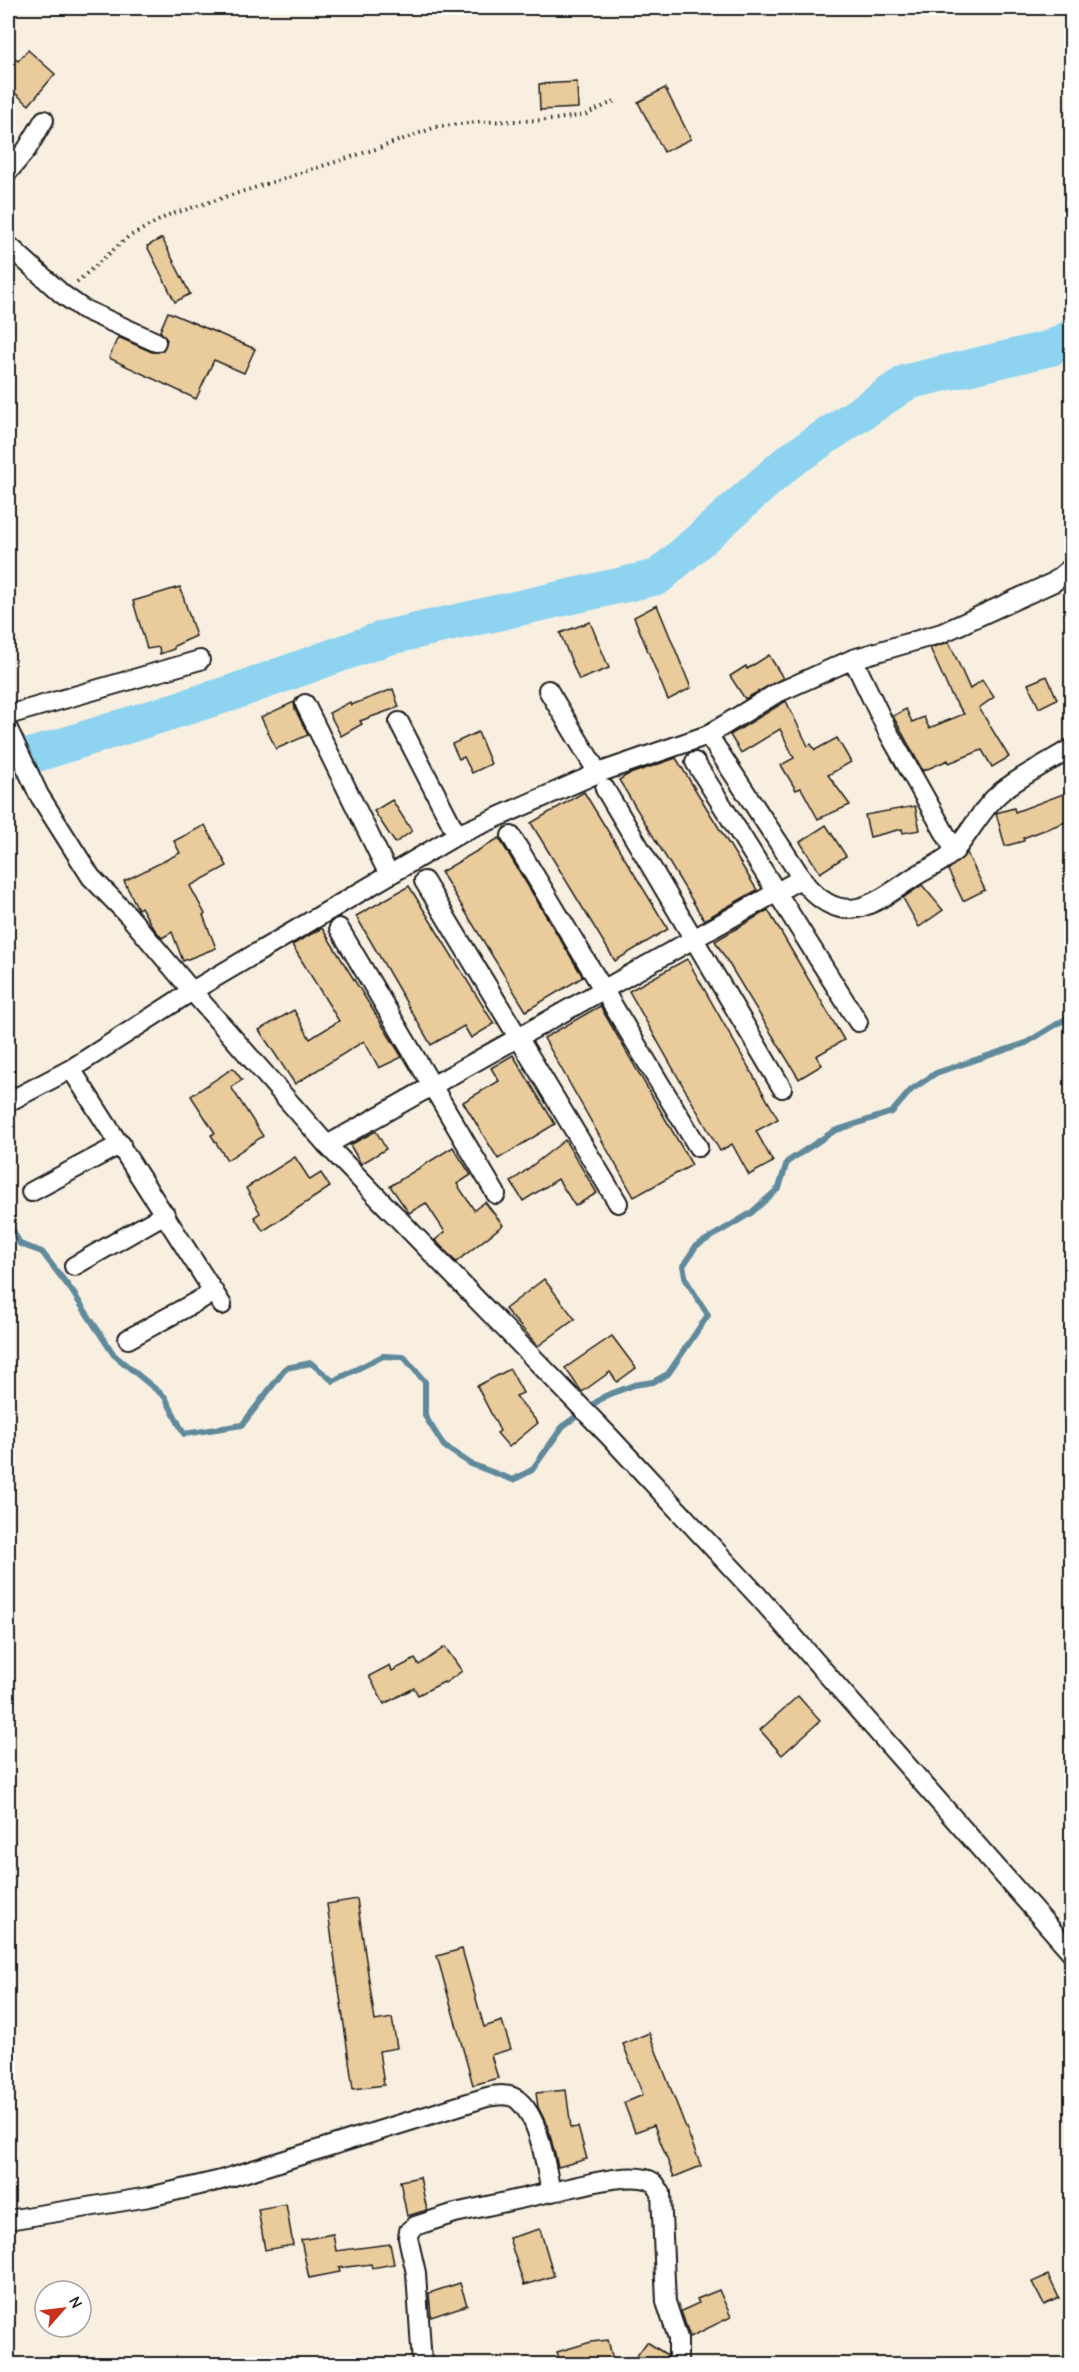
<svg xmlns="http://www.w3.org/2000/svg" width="1079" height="2372" font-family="'Comic Neue',sans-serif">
<rect width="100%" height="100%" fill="#f8efe1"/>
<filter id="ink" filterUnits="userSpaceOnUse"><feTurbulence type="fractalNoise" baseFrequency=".0167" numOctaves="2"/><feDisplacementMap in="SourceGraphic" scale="12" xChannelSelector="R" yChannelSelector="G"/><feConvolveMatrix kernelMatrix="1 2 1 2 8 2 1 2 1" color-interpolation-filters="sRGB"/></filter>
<g filter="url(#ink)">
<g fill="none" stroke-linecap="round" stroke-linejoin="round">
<path stroke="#608a9b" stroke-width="6" d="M8 1221 20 1244 42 1252 72 1291 114 1355 165 1397 184 1434 242 1425 286 1368 311 1363 333 1381 383 1356 404 1357 425 1382V1416L444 1446 471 1464 513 1480 532 1470 563 1426 605 1396 634 1385 653 1382 668 1374 708 1315 686 1280 683 1266 696 1246 751 1213 779 1188 787 1162 834 1131 892 1112 911 1090 936 1073 1026 1043 1072 1015"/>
<path stroke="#8ed4f0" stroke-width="36" d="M8 763 234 692 385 638 658 577 788 462 907 382 1051 348 1072 337"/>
</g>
<g fill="#e9cb9c" stroke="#1c1c1c" stroke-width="1.5">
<path d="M28 50 55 74 29 105 8 87V52L18 61Z"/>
<path d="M577 82 578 108 540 110 539 84Z"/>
<path d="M665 88 691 139 664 152 638 102Z"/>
<path d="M162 238 190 294 175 302 147 246Z"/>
<path d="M168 312 255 349 244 373 214 360 196 399 109 358 118 337 152 352 163 351 167 340 160 331Z"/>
<path d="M180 587 196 636 174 646V649L160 654 159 647 147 649 133 601Z"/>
<path d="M657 605 691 688 668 700 634 617Z"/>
<path d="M590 622 609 668 579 680 560 633Z"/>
<path d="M949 642 970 689 982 680 994 697 979 708 1009 757 992 767 982 750 949 763 948 760 923 771 893 716 906 709 912 722 924 717 929 728 964 714 951 695 930 648Z"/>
<path d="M769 655 783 678 745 699 730 676 746 666 747 669Z"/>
<path d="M1047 676 1057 699 1039 708 1028 684Z"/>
<path d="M393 689 399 707 360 721 362 724 341 736 329 713 350 702 351 705Z"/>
<path d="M786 701 808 746 811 744 815 750 837 738 851 762 828 775 850 805 818 819 801 788 796 790 781 765 794 758 780 729 741 753 730 735Z"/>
<path d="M294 702 295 709 308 735 276 749 261 717Z"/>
<path d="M478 732 491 764 472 773 464 757 459 759 452 744Z"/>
<path d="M676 758 757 890 704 920 619 780 627 775Z"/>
<path d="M1071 791V820L1023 838 1024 841 1005 846 996 813 1014 808 1015 812Z"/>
<path d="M584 792 668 929 615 961 531 823Z"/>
<path d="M392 800 412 831 395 843 374 811Z"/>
<path d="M915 806 920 830 903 833 902 829 870 837 865 815Z"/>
<path d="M205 825 227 866 190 886 205 914 203 915 216 948 183 961 172 932 162 938 152 926 141 907 138 909 124 881 180 853 174 841Z"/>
<path d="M826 825 846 856 820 873 800 842Z"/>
<path d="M499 838 583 977 526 1011 441 872Z"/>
<path d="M967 853 985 890 963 901 948 870Z"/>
<path d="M922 885 943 910 919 927 903 898Z"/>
<path d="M409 886 494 1024 471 1038 464 1026 431 1045 356 916Z"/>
<path d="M768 910 844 1040 816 1056 822 1065 799 1079 715 941Z"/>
<path d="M322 928 402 1057 379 1068 364 1041 295 1084 259 1030 294 1010 310 1039 339 1021 292 945Z"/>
<path d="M687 959 778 1119 756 1131 773 1162 749 1175 732 1144 720 1151 629 991Z"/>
<path d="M600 1006 692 1165 634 1197 544 1038Z"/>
<path d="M513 1055 555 1124 498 1159 463 1102 499 1081 491 1068Z"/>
<path d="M233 1068 242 1080 231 1087 263 1136 227 1160 211 1135 215 1133 191 1096Z"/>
<path d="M376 1131 386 1149 361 1164 350 1145Z"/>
<path d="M565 1140 597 1193 575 1206 558 1179 523 1201 511 1182Z"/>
<path d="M453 1147 471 1175 457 1184 474 1210 485 1202 503 1225 456 1262 435 1240 445 1232 426 1203 409 1213 390 1186Z"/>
<path d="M295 1157 310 1180 321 1173 330 1187 263 1231 254 1217 260 1213 246 1188Z"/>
<path d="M544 1279 575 1319 538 1346 505 1309Z"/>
<path d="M612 1336 636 1368 617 1382 610 1372 582 1392 565 1368Z"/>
<path d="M510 1369 523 1393 516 1396 538 1423 509 1447 497 1433 500 1431 477 1386Z"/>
<path d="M445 1647 462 1671 445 1683 444 1682 418 1695 414 1688 384 1704 369 1676 390 1665 392 1671 415 1659 419 1665Z"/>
<path d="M798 1696 820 1721 782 1755 760 1730Z"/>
<path d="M357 1899 375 2021 392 2018 397 2048 379 2051 384 2085 353 2089 327 1904Z"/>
<path d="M462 1949 484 2027 502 2021 511 2049 491 2055 498 2078 473 2085 437 1956Z"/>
<path d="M649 2033 701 2166 674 2177 654 2125 635 2132 624 2103 643 2095 623 2044Z"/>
<path d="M566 2090 571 2128 578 2127 587 2159 558 2167 548 2127 538 2107 536 2093Z"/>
<path d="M420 2177 427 2210 407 2216 400 2181Z"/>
<path d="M286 2204 293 2245 265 2250 258 2209Z"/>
<path d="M540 2229 554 2276 524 2285 509 2238Z"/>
<path d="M333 2234 336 2251 390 2244 394 2264 372 2268 371 2264 339 2268 340 2272 309 2278 301 2240Z"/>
<path d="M1048 2275 1059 2298 1044 2305 1032 2282Z"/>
<path d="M460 2283 467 2305 431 2317 429 2293Z"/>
<path d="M719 2290 731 2317 690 2337 681 2311 699 2303 697 2299Z"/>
<path d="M608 2340 614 2364H561L557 2352 591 2342Z"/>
<path d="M647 2342 667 2355V2364H631Z"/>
</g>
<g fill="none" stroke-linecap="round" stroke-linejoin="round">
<defs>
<g id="street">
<path d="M8 172 27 149 44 120"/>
<path d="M8 245 62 294 83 309 156 342"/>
<path d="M853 659 942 633 1054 582 1072 567"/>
<path d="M548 690 598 773"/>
<path d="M305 704 389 875"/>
<path d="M8 715 200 660"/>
<path d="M399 722 457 835"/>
<path d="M8 729 39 795 91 877 128 915 192 991 327 1145 609 1436 758 1596 1072 1953"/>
<path d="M708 735 775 694 853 659 887 730 955 851"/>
<path d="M695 762 858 1022"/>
<path d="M605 789 782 1088"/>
<path d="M511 836 698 1147"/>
<path d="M424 881 618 1203"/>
<path d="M339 928 496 1194"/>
<path d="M71 1069 222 1305"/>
<path d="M8 1102 71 1069 192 991 457 835 598 773 708 735 807 886C845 929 875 903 914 877 927 869 946 861 956 849 972 830 982 808 1001 792 1022 775 1049 762 1072 748"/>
<path d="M327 1145 802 878"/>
<path d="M31 1192 121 1144"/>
<path d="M74 1266 165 1214"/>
<path d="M128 1339 214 1292"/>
<path d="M8 2220 149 2197 221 2180 487 2097C497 2095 510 2093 518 2100 541 2120 545 2165 551 2192 574 2188 633 2169 653 2182 656 2184 658 2189 661 2193L666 2302 678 2338V2364"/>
<path d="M422 2364 416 2273 408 2238 409 2231 415 2226 455 2213 551 2192"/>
</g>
</defs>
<use href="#street" stroke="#1c1c1c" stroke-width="22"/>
<path stroke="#1c1c1c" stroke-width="4" stroke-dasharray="1.5 4.5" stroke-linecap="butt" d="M77 282 128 237 169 215 379 148 436 127 477 122 550 120 585 115 617 100"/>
<use href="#street" stroke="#fff" stroke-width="18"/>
</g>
</g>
<rect width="1079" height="2372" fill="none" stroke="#fff" stroke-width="30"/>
<rect x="15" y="15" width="1049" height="2342" fill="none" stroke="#1c1c1c" stroke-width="2" filter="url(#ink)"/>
<g transform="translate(63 2309) rotate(62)"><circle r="28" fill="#ffffff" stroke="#a4a4a4" stroke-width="1.5"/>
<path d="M0-4.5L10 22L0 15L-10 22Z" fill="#c8321e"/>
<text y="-9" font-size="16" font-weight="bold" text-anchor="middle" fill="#1c1c1c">N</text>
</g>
</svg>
